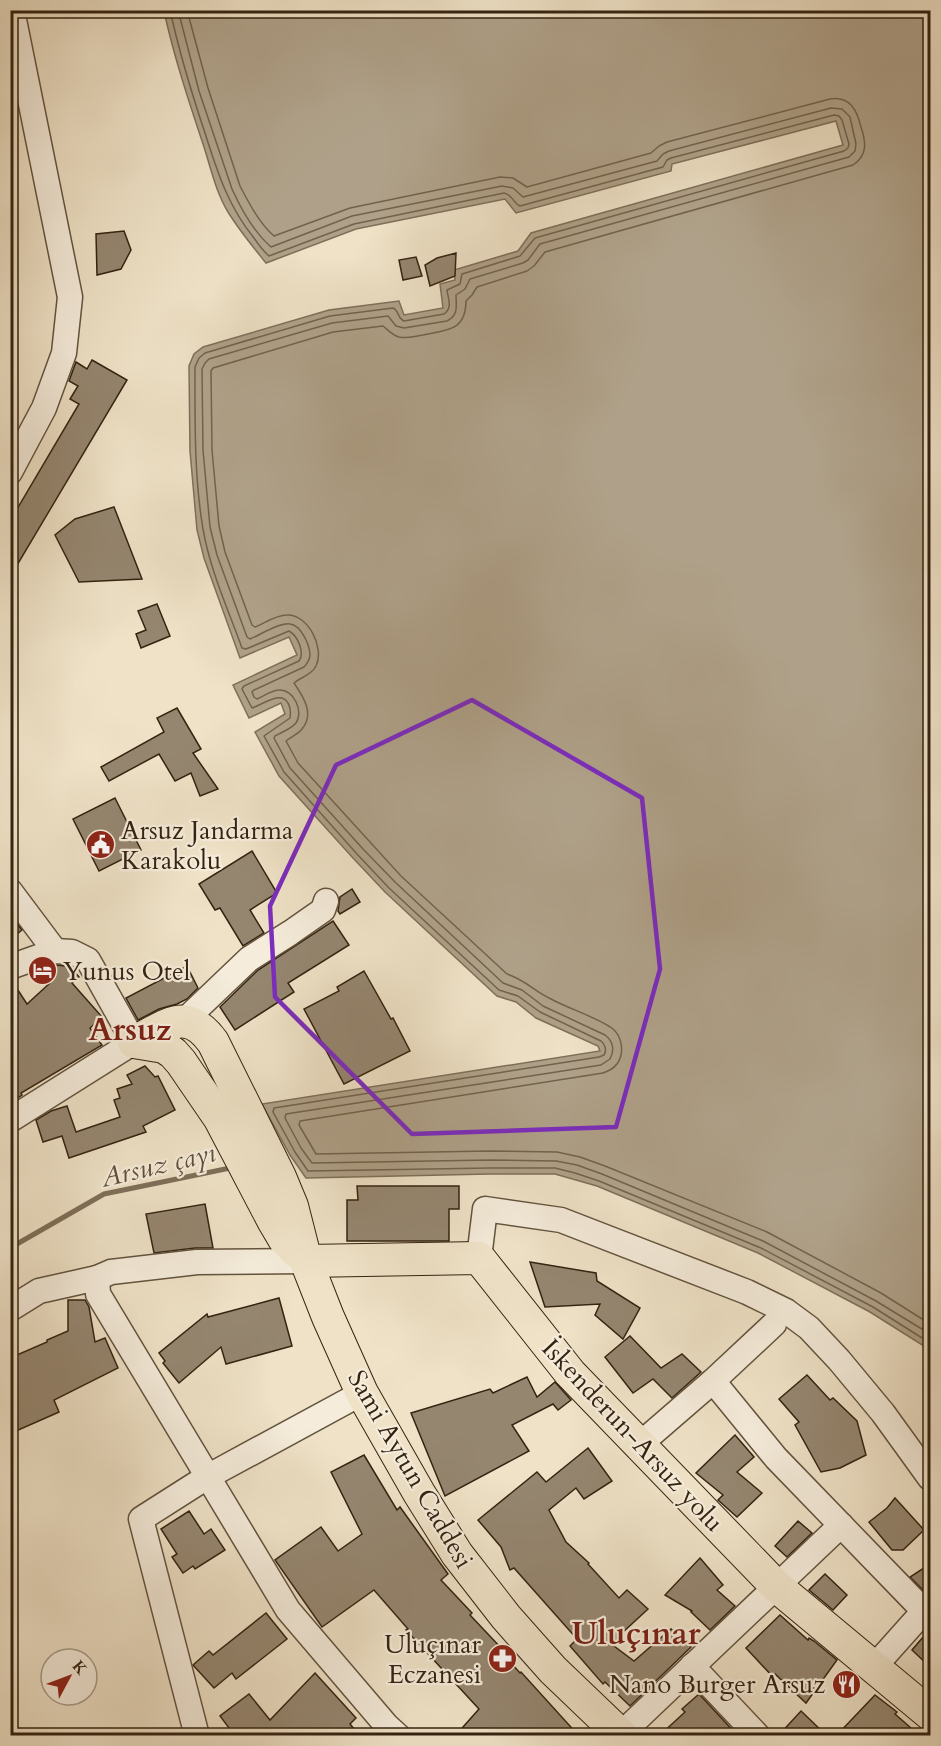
<svg xmlns="http://www.w3.org/2000/svg" width="941" height="1746" font-family="Cardo,serif">
<rect width="100%" height="100%" fill="#efe2c7"/>
<filter id="stains"><feTurbulence type="fractalNoise" baseFrequency=".00333" numOctaves="4"/><feColorMatrix values="0 0 0 0 .2 0 0 0 0 .09 0 0 0 0 .02 0 0 0 .5 -.17"/></filter>
<radialGradient id="worn" r=".72"><stop offset=".6" stop-color="#630" stop-opacity="0"/><stop offset="1" stop-color="#630" stop-opacity=".3"/></radialGradient>
<path fill="#afa189" stroke="#7e6f59" stroke-width="1.5" d="M164 11H930V1350L870 1312 758 1253 597 1186 555 1174H490L306 1178 290 1155 262 1104 600 1051 598 1046 536 1018 516 1002 497 996 385 892 353 858 279 776 255 732 285 714 281 703 249 718 233 685 297 655 289 637 240 658 204 558 197 530 190 451 189 366 194 354 203 347 329 310 399 301 404 315 443 308 440 284 455 280 454 270 518 251 531 233 843 145 836 121 672 164 671 171 516 213 505 199 356 229 266 263C253 247 239 230 228 212 216 192 211 169 204 147 189 102 174 57 164 11Z"/>
<g fill="none" stroke-linecap="round" stroke-linejoin="round">
<g stroke="#72624d" stroke-width="1.5">
<path d="M170 10C179 51 191 91 204 130 217 170 227 205 254 238 258 244 263 251 269 256L354 224 504 193C512 194 513 203 520 206L663 167 667 160 671 158 834 115 839 116 842 120 849 144 848 148 844 151 535 238 520 256 462 274 460 284 447 290C448 298 453 308 444 314L404 321C397 318 399 310 393 308L330 316 205 353 199 358 195 367C195 420 194 476 203 529 210 570 228 609 242 648L246 649 289 631C298 636 305 653 299 661L244 686 242 689 252 708C262 705 281 690 288 703 291 708 291 712 290 718L264 736 284 772 357 854 389 888 499 990 518 996 540 1012 601 1041C605 1044 607 1050 604 1055L599 1057 274 1108 273 1112 295 1152 308 1171 490 1168H555L575 1173 599 1181 761 1248 873 1307 930 1343"/>
<path d="M178 10 199 91 232 189C241 209 254 232 271 247L352 216 502 186 513 188 523 197 657 161 663 154 669 151 831 108 842 109 850 117 856 144 855 151 849 157 540 244 528 260 523 263 470 279 465 289 456 295C456 306 459 315 447 321L404 328 396 326 388 316 332 323 209 359 205 363 202 369 203 450 210 527 217 555 247 637 250 639C260 635 280 622 290 624 301 625 309 644 310 654 310 659 308 663 304 667L254 690 252 692 254 697 257 699C264 696 272 690 279 690 294 689 304 712 296 723 291 729 282 732 275 736L274 738 290 768 363 849 395 882 503 983 522 990 543 1006 605 1035C613 1041 615 1050 610 1059L601 1065 286 1114 285 1118 301 1148 312 1163 490 1160 556 1161 577 1165 602 1174 763 1241 876 1301 930 1334"/>
<path d="M187 10 208 88 240 186C249 203 259 223 274 236L350 208 500 177 513 178 527 187 651 153 659 146 667 142 830 99C850 96 857 110 861 127 866 142 868 155 853 165L545 252 534 266 527 271 477 287 472 295 466 301C466 331 447 330 423 335 415 336 407 339 399 337 392 335 388 330 383 326L333 332 213 368 211 371 212 450 219 526 225 552 252 625 255 627C265 623 276 615 287 615 308 614 325 648 316 666 312 675 301 677 294 683 303 696 315 714 302 729 298 734 291 737 286 741L298 763 401 876 507 974C527 981 534 991 551 999 567 1008 601 1019 613 1029 620 1035 623 1046 621 1055 619 1065 612 1070 603 1073L300 1121 299 1125 316 1154 490 1151 557 1152 580 1157 605 1166 767 1232 881 1293 930 1324"/>
</g>
<path stroke="#7e6f59" stroke-width="5" d="M10 1248 104 1194 235 1167"/>
</g>
<g fill="#958670" stroke="#342311" stroke-width="1.5">
<path d="M124 231 131 250 121 269 97 275 96 234Z"/>
<path d="M456 253 455 276 430 286 425 265 437 258Z"/>
<path d="M416 257 422 276 403 280 399 260Z"/>
<path d="M92 360 127 380 10 577V521L79 404 70 399 78 386 69 381 76 362 87 369Z"/>
<path d="M114 507 142 579 79 582 55 535 75 519Z"/>
<path d="M157 604 170 636 141 648 136 634 146 630 138 611Z"/>
<path d="M177 708 201 749 193 753 218 789 200 796 191 773 175 781 159 754 109 781 101 767 164 732 157 718Z"/>
<path d="M115 798 141 850 99 871 73 819Z"/>
<path d="M252 851 277 893 250 910 264 933 243 946 220 908 215 910 199 884Z"/>
<path d="M352 889 360 902 340 914 338 911 340 897Z"/>
<path d="M10 915 22 930 17 934 10 928Z"/>
<path d="M333 921 349 945 288 983 294 992 235 1030 220 1007 258 970Z"/>
<path d="M57 965 65 966 67 969 70 967 79 977 72 983 102 1017 90 1028 102 1045 21 1093 22 1095 10 1103V981H12L27 1004 50 983 42 971Z"/>
<path d="M187 966 198 988 187 999 177 1004 159 1009 138 1020 126 998Z"/>
<path d="M364 971 391 1019 393 1018 410 1051 344 1084 304 1009 339 991 337 987Z"/>
<path d="M145 1066 155 1077 158 1076 175 1110 143 1126 146 1132 69 1158 62 1136 43 1142 36 1120 51 1111 67 1106 76 1132 120 1117 114 1100 120 1098 117 1089 132 1084 127 1075Z"/>
<path d="M357 1186H459V1209H449V1241H347V1200H358Z"/>
<path d="M205 1204 213 1248H195L154 1253 146 1214Z"/>
<path d="M530 1262 596 1273 597 1281 640 1308 623 1339 595 1315 600 1304 545 1307Z"/>
<path d="M279 1298 292 1346 226 1364 221 1347 179 1383 163 1363 165 1361 159 1353 207 1314 208 1317Z"/>
<path d="M68 1300H85L89 1307 95 1342 105 1338 118 1368 54 1400 59 1412 16 1431 10 1419V1358L47 1342V1340L68 1331Z"/>
<path d="M630 1336 661 1368 682 1354 701 1372 672 1398 653 1379 633 1393 605 1357Z"/>
<path d="M807 1375 830 1400 833 1398 857 1421 866 1455 840 1468 821 1472 795 1425 799 1422 779 1399Z"/>
<path d="M527 1377 537 1397 555 1382 571 1400 558 1410 553 1404 512 1425 529 1451 445 1496 411 1413 490 1389 493 1393Z"/>
<path d="M735 1435 754 1457 737 1472 762 1493 737 1517 718 1500 723 1495 696 1473Z"/>
<path d="M588 1448 612 1481 584 1499 576 1488 549 1510 566 1542 589 1563 588 1564 619 1598 627 1590 648 1609 621 1634 614 1646 634 1661 671 1629 691 1647 630 1706 605 1682 603 1684 570 1646 577 1639 514 1568 510 1570 501 1547 478 1520 537 1472 546 1482Z"/>
<path d="M364 1455 397 1510 400 1507 448 1574 441 1580 472 1613 470 1615 503 1650 501 1652 520 1673 521 1672 579 1736H455L479 1709 406 1630 408 1629 374 1590 322 1627 275 1560 321 1527 338 1551 362 1534 331 1472Z"/>
<path d="M895 1498 924 1530 903 1550H892L869 1522 887 1508Z"/>
<path d="M189 1511 204 1534 211 1529 225 1550 195 1569 193 1566 183 1573 172 1557 177 1554 161 1529Z"/>
<path d="M798 1521 812 1533 787 1557 775 1546Z"/>
<path d="M700 1558 723 1585 717 1590 735 1606 710 1630 691 1612 692 1611 665 1595Z"/>
<path d="M930 1564V1597L910 1577Z"/>
<path d="M825 1574 847 1595 833 1610 809 1590Z"/>
<path d="M266 1613 287 1639 236 1679 232 1673 214 1688 193 1665 209 1651 213 1655Z"/>
<path d="M780 1615 808 1640 809 1638 814 1641 837 1660 806 1703 775 1674 773 1677 746 1648Z"/>
<path d="M930 1629V1667L912 1650Z"/>
<path d="M315 1673 356 1718 350 1724 360 1736H235L220 1716 249 1694 270 1720Z"/>
<path d="M699 1694 738 1736H659L685 1712 682 1709Z"/>
<path d="M875 1695 897 1712 895 1714 920 1736H836Z"/>
<path d="M801 1711 827 1736H778Z"/>
</g>
<g fill="none" stroke-linecap="round" stroke-linejoin="round">
<defs>
<g id="minor">
<path d="M10 472 44 408 64 353 70 297 12 10"/>
<path d="M10 891 55 951"/>
<path d="M10 967 55 951 72 952 88 960 134 1042 10 1120"/>
<path d="M184 1021 249 959 290 933 323 910 326 901"/>
<path d="M479 1258 485 1209 561 1220 747 1292 786 1311 809 1328 839 1360 883 1413 930 1478"/>
<path d="M97 1278 98 1294 288 1610 387 1726 398 1736"/>
<path d="M10 1309 39 1291 97 1278 111 1272 197 1262 306 1261"/>
<path d="M713 1381 776 1458 924 1611 874 1667"/>
<path d="M639 1445 713 1381 774 1324"/>
<path d="M692 1666 758 1736"/>
<path d="M197 1736 141 1519 207 1477 362 1393"/>
<path d="M619 1736 841 1525"/>
</g>
<g id="major">
<path d="M134 1042C167 1026 186 1005 213 1042L280 1177 292 1206 306 1261 328 1317 362 1393 419 1493 457 1554 506 1617 553 1670 622 1736"/>
<path d="M134 1042 164 1047 173 1053 181 1062 220 1119 274 1222 284 1239 297 1252"/>
<path d="M306 1261 479 1258 570 1373 776 1586 930 1714"/>
</g>
</defs>
<use href="#minor" stroke="#63533e" stroke-width="27"/>
<use href="#major" stroke="#342311" stroke-width="34"/>
<use href="#minor" stroke="#f5ecdb" stroke-width="24"/>
<use href="#major" stroke="#efe2c7" stroke-width="32"/>
</g>
<path fill="none" stroke="#7b2cbf" stroke-width="4.5" stroke-linejoin="round" d="M472 700 642 798 660 969 616 1127 412 1134 275 997 270 906 336 765Z"/>
<defs>
<symbol id="civic-disc" viewBox="-11 -11 22 22"><circle r="9.5" fill="#8f2418" stroke="#f5ecdb"/><path d="M-.6-6.5H3V-4.5H.6V-3L4-1V1h2V6H-6V1h2V-1L-.6-3ZM-1.2 2.5V6h2.4V2.5Z" fill="#fff"/></symbol>
<symbol id="hotel-disc" viewBox="-11 -11 22 22"><circle r="9.5" fill="#8f2418" stroke="#f5ecdb"/><path d="M-6-4.5h1.5V1H6V5H4.5V3h-9V5H-6ZM-4 0a1.8 1.8 0 1 1 3.6 0ZM.5 0V-2.5h3Q6-2.5 6 0Z" fill="#fff"/></symbol>
<symbol id="pharmacy-disc" viewBox="-11 -11 22 22"><circle r="9.5" fill="#8f2418" stroke="#f5ecdb"/><path d="M-2-6h4v4h4v4h-4v4h-4v-4h-4v-4h4Z" fill="#fff"/></symbol>
<symbol id="restaurant-disc" viewBox="-11 -11 22 22"><circle r="9.5" fill="#8f2418" stroke="#f5ecdb"/><path d="M-5-6h1v4h1v-4h1v4h1v-4h1v5L-1.5 .5V6h-2V.5L-5-1ZM5-6V6H3V1.5H1.5Q1.5-4 5-6Z" fill="#fff"/></symbol>
</defs>
<g fill-rule="evenodd">
<use href="#civic-disc" x="84" y="828" width="33" height="33"/>
<use href="#hotel-disc" x="26" y="954" width="33" height="33"/>
<use href="#pharmacy-disc" x="486" y="1642" width="33" height="33"/>
<use href="#restaurant-disc" x="830" y="1668" width="33" height="33"/>
</g>
<g text-anchor="middle" stroke-width="4.5" stroke-linejoin="round" paint-order="stroke">
<g font-size="26" fill="#342311" stroke="#f5ecdb" text-anchor="start">
<text x="121" y="839">Arsuz Jandarma<tspan x="121" dy="30">Karakolu</tspan></text>
<text x="63" y="980">Yunus Otel</text>
<text x="481" y="1653" text-anchor="end">Uluçınar<tspan x="481" dy="30">Eczanesi</tspan></text>
<text x="825" y="1693" text-anchor="end">Nano Burger Arsuz</text>
</g>
<g font-size="26" fill="#342311" stroke="#f5ecdb">
<text transform="translate(633 1435) rotate(47)" y="9">İskenderun-Arsuz yolu</text>
<text transform="translate(411 1469) rotate(60)" y="9">Sami Aytun Caddesi</text>
</g>
<g font-size="27" font-style="italic" fill="#5f4f3b" stroke="#f5ecdb">
<text transform="translate(158 1165) rotate(-13)" y="9">Arsuz çayı</text>
</g>
<g font-size="32" font-weight="bold" fill="#7a1f14" stroke="#f5ecdb">
<text x="130" y="1040">Arsuz</text>
<text x="636" y="1644">Uluçınar</text>
</g>
</g>
<rect width="941" height="1746" fill="none" stroke="#efe2c7" stroke-width="36"/>
<rect x="12" y="12" width="917" height="1722" fill="none" stroke="#342311" stroke-width="3"/>
<rect x="18" y="18" width="905" height="1710" fill="none" stroke="#342311" stroke-width="1.5"/>
<g transform="translate(69 1677) rotate(49)"><circle r="28" fill="#f5ecdb" stroke="#a89c8a" stroke-width="1.5"/>
<path d="M0-4.5L10 22L0 15L-10 22Z" fill="#8f2418"/>
<text y="-9" font-size="16" font-weight="bold" text-anchor="middle" fill="#342311">K</text>
</g>
<rect width="100%" height="100%" filter="url(#stains)"/>
<rect width="100%" height="100%" fill="url(#worn)"/>
</svg>
